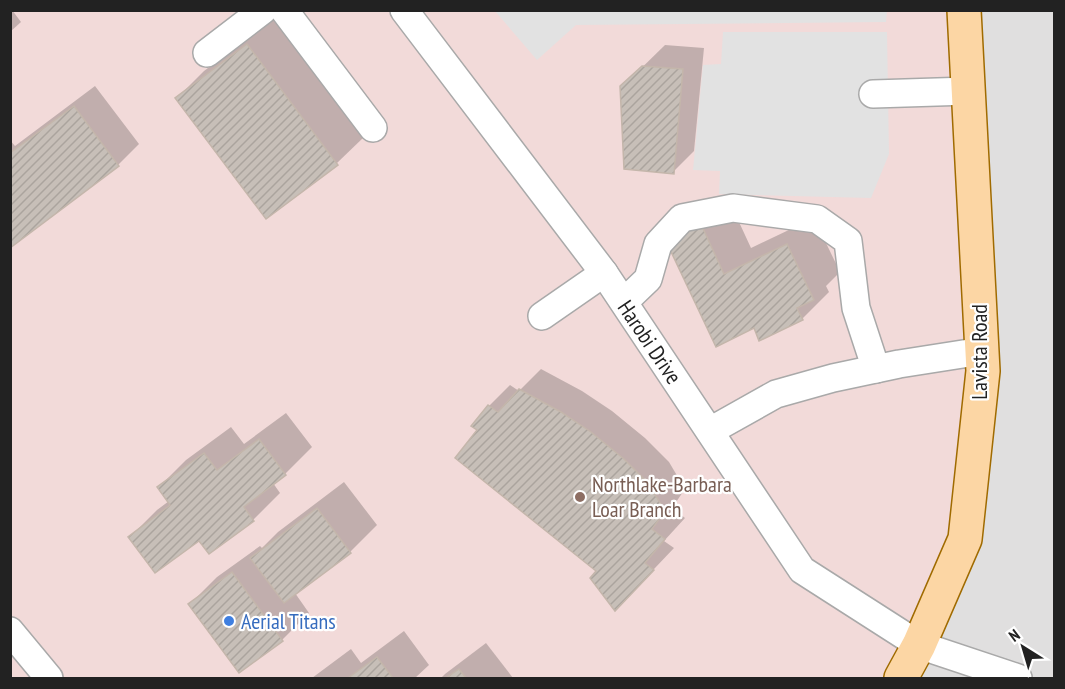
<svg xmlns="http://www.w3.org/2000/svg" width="1065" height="689" font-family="'PT Sans Narrow',sans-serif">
<defs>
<pattern id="building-hatch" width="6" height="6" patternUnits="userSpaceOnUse" patternTransform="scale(1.5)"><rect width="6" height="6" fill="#c7bfb8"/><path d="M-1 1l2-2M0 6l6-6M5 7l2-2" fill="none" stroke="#aba49e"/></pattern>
</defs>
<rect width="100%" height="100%" fill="#f2efe9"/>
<path fill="#e0dfdf" d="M958 11H1054V678H905Z"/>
<path fill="#f2dad9" d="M10 11H958L997 297 963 538 905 678H11Z"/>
<g fill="#e2e2e2">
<path d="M495 11 887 10V11L886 22 576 25 537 60Z"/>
<path d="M723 32H887L889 154 871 198 719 194 720 171 693 170 703 65 721 64Z"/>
</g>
<g fill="#0003">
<path d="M10 10H12L21 22 10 32Z"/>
<path d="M275 18 364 137 337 163 266 217 177 98 204 71Z"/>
<path d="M665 45 704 48 694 151 673 172 622 87Z"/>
<path d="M95 86 139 144 118 165 10 246V140L15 146Z"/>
<path d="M727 196 751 248 814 218 840 272 826 286 829 292 802 319 755 326 667 239Z"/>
<path d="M541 369 582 391 612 411 645 438 669 462 685 489 672 508 685 518 664 541 674 548 636 588 598 570 479 430 474 426 489 406 510 385 519 391Z"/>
<path d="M286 413 312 447 285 474 273 483 280 493 253 520 209 552 199 539 130 537 157 510 169 501 159 487 186 460 231 427 244 444Z"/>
<path d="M344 482 377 525 350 552 295 593 309 613 282 640 190 604 217 577 260 546 262 548 278 532Z"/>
<path d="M404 631 429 665 415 678H312L351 649 361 663Z"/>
<path d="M486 643 513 678H441L445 674Z"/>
</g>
<g fill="url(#building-hatch)" stroke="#c4b6ab" stroke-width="1.5">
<path d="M247 44 338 165 266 219 175 98Z"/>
<path d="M642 66 683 69 674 174 624 169 620 86Z"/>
<path d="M74 106 119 166 10 248V153Z"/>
<path d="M700 222 724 274 787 244 814 300 797 308 803 320 759 341 754 328 716 347 665 239Z"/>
<path d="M519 389 561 412 591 432 624 459 648 483 665 511 652 529 665 539 645 563 654 570 615 611 590 578 596 571 455 458 477 430 471 426 488 405 498 412Z"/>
<path d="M259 439 286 475 244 507 254 521 209 554 199 541 155 573 128 537 170 505 157 487 204 453 217 470Z"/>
<path d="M317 508 351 553 284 603 250 558Z"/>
<path d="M232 572 283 641 239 673 188 604Z"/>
<path d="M377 657 393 678H348Z"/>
<path d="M459 669 466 678H446Z"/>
</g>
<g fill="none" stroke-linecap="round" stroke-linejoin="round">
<defs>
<g id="minor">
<path d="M284 10 373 128"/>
<path d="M404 10 604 273 802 570 919 645 1018 678"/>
<path d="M207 53 263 10"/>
<path d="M873 94 969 91"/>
<path d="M624 302 648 279 658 244 682 218 733 208 817 219 848 241 856 308 876 369"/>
<path d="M542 316 604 273"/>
<path d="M710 431 776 394 833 378 899 364 982 351"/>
<path d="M10 631 49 678"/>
</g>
<path id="major" d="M901 678 919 645 965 539 983 371 964 10"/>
</defs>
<use href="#minor" stroke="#a9a9a9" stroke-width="30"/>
<use href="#major" stroke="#a06b00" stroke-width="36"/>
<use href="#minor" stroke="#fff" stroke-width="27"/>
<use href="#major" stroke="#fcd6a4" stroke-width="33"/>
</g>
<circle fill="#8d6e63" stroke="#fff" stroke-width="2" cx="580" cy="497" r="6"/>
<circle fill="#3f7fe0" stroke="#fff" stroke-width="2" cx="229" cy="621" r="6"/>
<g text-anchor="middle" stroke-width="4.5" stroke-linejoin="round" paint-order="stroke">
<g font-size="22" fill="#222" stroke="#fff">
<text transform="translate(650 342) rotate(56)" y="8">Harobi Drive</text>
<text transform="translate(979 352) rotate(-90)" y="8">Lavista Road</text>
</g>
<g font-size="22" fill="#785e54" stroke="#fff" text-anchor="start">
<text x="592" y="492">Northlake-Barbara<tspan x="592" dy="25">Loar Branch</tspan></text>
</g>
<g font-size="22" fill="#366cbe" stroke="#fff" text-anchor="start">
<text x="241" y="629">Aerial Titans</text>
</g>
</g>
<rect width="1065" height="689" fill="none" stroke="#222222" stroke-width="24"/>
<g transform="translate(1023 647) rotate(323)" stroke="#ffffff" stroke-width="4.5" paint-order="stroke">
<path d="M0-4.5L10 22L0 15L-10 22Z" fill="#222222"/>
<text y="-9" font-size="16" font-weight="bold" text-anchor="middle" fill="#222222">N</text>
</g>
</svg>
